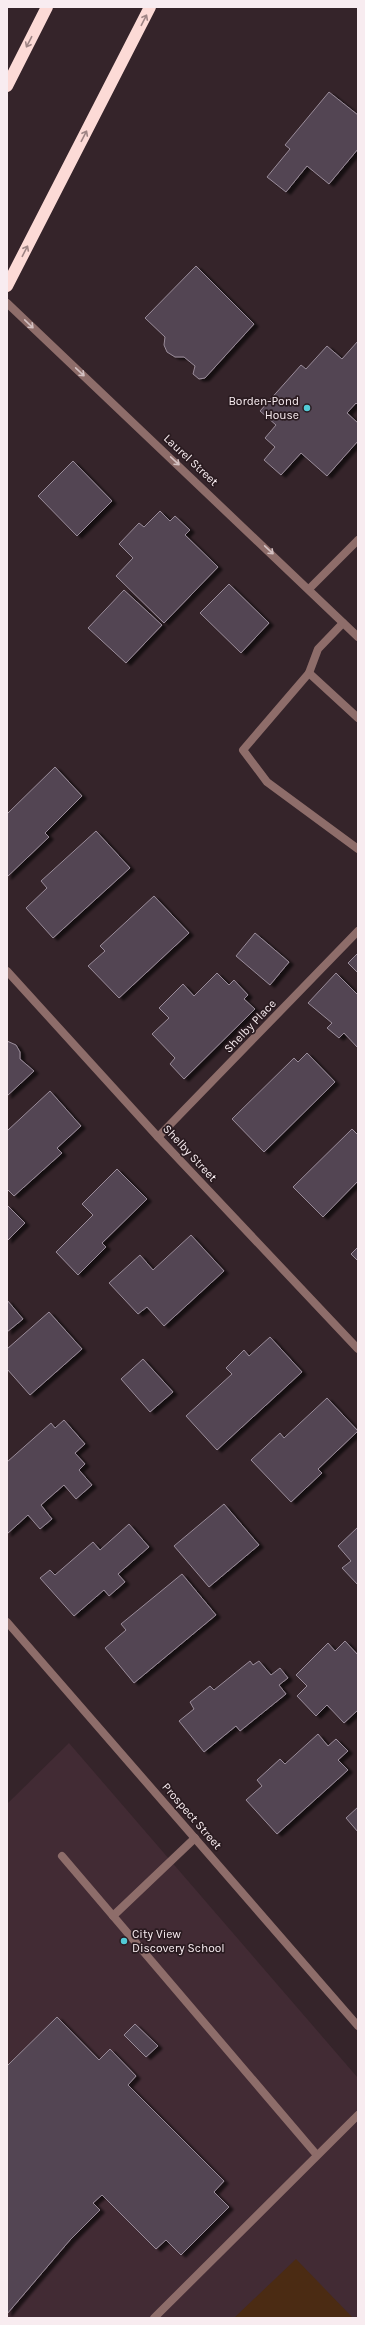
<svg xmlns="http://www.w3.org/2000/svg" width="365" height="2325" font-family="Karla,sans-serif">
<defs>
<filter id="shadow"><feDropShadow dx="4.5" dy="2.5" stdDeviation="1" flood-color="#0009"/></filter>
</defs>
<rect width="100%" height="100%" fill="#35242a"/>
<path fill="#422b34" d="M69 1743 358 2078V2318H7V1804Z"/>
<path fill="#4b2b13" d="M296 2259 353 2318H234Z"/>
<g fill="#524552" stroke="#9a8c9a" filter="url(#shadow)">
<path d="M329 92 358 115V149L329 184 307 166 286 192 267 177 290 149 285 145Z"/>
<path d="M196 266 254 324 205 378 199 379 193 374 195 366 184 357H175L167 352 164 345 165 337 145 318Z"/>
<path d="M358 341V405L356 403 347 413 358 423V441L327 476 301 453 281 475 264 460 275 447 265 438 276 425 260 411 301 365 306 369 327 346 342 359Z"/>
<path d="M73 461 112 501 77 536 38 496Z"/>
<path d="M160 511 170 521 175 516 190 530 185 535 218 567 164 623 116 576 133 558 119 544 139 523 144 527Z"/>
<path d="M229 584 269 623 241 653 200 613Z"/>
<path d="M124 590 162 625 126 663 88 628Z"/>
<path d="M55 767 82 796 45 833 49 837 7 877V814Z"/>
<path d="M96 831 130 868 53 938 26 908 47 888 41 881Z"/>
<path d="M154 896 189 933 119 998 88 966 105 951 100 946Z"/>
<path d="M255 933 289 962 270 985 236 956Z"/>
<path d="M358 953V973L348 963Z"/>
<path d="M217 973 229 985 234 980 248 995 244 999 255 1009 184 1079 170 1064 175 1058 152 1034 169 1018 159 1008 183 984 194 996Z"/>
<path d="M336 973 358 995V1048L344 1033 339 1038 327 1028 332 1023 308 1003Z"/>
<path d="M7 1041 16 1045 20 1052V1059L34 1071 7 1096Z"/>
<path d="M307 1053 335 1082 264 1152 232 1119 294 1058 298 1062Z"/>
<path d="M50 1091 81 1126 57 1148 62 1153 14 1196 7 1189V1131Z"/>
<path d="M352 1129 358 1135V1181L323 1217 293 1187Z"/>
<path d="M117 1169 147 1199 102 1243 106 1247 78 1275 56 1252 93 1215 82 1204Z"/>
<path d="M7 1205 25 1223 7 1241Z"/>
<path d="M191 1235 224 1271 164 1326 147 1307 138 1314 109 1283 140 1255 153 1270Z"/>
<path d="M358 1247V1261L351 1254Z"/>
<path d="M7 1300 23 1319 7 1332Z"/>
<path d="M49 1312 82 1349 30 1395 7 1369V1349Z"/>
<path d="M270 1337 302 1372 217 1450 186 1416 232 1374 226 1368 244 1350 249 1356Z"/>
<path d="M143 1359 173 1392 150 1412 121 1379Z"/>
<path d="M327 1398 358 1431 318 1469 322 1473 291 1502 251 1460 280 1433 284 1438Z"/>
<path d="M64 1420 85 1444 75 1453 85 1464 79 1470 92 1485 76 1499 64 1485 41 1505 52 1519 40 1529 28 1515 7 1534V1462L51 1423 55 1428Z"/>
<path d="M224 1504 259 1545 209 1587 174 1546Z"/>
<path d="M129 1524 149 1547 118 1574 125 1582 109 1596 104 1590 74 1616 40 1578 50 1570 55 1575 93 1542 100 1550Z"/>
<path d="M358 1527V1585L342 1568 351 1561 338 1546Z"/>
<path d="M182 1574 216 1615 134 1683 105 1648 126 1630 121 1624Z"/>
<path d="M345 1641 358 1655V1710L344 1723 327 1705 316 1716 297 1696 307 1686 296 1675 328 1643 335 1651Z"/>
<path d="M250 1661 253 1665 259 1661 271 1675 280 1668 288 1678 279 1685 286 1694 240 1731 236 1726 204 1752 179 1721 194 1709 190 1702 210 1686 214 1690Z"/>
<path d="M318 1734 328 1746 336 1739 348 1751 338 1760 348 1770 277 1834 246 1800 262 1786 257 1780 280 1759 285 1764Z"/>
<path d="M358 1807V1832L346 1818Z"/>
<path d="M57 2017 99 2060 110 2049 136 2076 128 2085 224 2181 214 2192 229 2207 181 2255 166 2240 156 2249 102 2195 93 2203 100 2210 70 2240 7 2314V2066Z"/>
<path d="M135 2024 158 2046 146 2057 124 2035Z"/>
</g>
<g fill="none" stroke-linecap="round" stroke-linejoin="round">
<g stroke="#8e6d6a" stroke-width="8">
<path d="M343 623 318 649 309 673 243 750 267 782 358 849"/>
<path d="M309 673 358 718"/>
<path d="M62 1856 316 2154"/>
<path d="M113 1916 195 1838"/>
<path d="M154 2318 358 2115"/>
</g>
<g stroke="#8e6d6a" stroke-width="8">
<path d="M7 303 358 637"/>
<path d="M309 589 358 540"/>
<path d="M7 971 158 1137 358 1349"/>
<path d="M158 1137 358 931"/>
<path d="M7 1622 358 2026"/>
</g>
<g stroke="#fcdad6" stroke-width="12">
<path d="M7 86 47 7"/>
<path d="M7 286 150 7"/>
</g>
</g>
<defs><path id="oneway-shaft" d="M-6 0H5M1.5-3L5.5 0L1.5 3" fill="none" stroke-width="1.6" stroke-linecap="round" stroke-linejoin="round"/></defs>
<g stroke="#9e8484">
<use href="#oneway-shaft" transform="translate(144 20) rotate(-63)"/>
<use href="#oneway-shaft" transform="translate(29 42) rotate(117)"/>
<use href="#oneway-shaft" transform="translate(84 136) rotate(-63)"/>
<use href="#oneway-shaft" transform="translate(25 251) rotate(-63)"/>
</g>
<g stroke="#d3c0c1">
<use href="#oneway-shaft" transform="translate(29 324) rotate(44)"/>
<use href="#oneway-shaft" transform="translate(80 372) rotate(43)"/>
<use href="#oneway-shaft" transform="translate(175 461) rotate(43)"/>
<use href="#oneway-shaft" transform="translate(269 550) rotate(43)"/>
</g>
<g fill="#52cbd7" stroke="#2a1b20" stroke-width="1.5">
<circle cx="307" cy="408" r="4"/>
<circle cx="124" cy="1941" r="4"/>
</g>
<g text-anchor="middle" stroke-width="3.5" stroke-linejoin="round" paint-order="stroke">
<g font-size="12" fill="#f8ecf0" stroke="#2a1b20" text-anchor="end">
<text x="299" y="405">Borden-Pond<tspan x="299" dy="14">House</tspan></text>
<text x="132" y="1938" text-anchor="start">City View<tspan x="132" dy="14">Discovery School</tspan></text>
</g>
<g font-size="12" fill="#f8ecf0" stroke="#2a1b20">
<text transform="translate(191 460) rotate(43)" y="4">Laurel Street</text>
<text transform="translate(250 1026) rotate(-46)" y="4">Shelby Place</text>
<text transform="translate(190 1153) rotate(47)" y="4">Shelby Street</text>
<text transform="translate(192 1816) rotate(49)" y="4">Prospect Street</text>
</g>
</g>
<rect width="365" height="2325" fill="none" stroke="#f8ecf0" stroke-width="16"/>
</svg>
